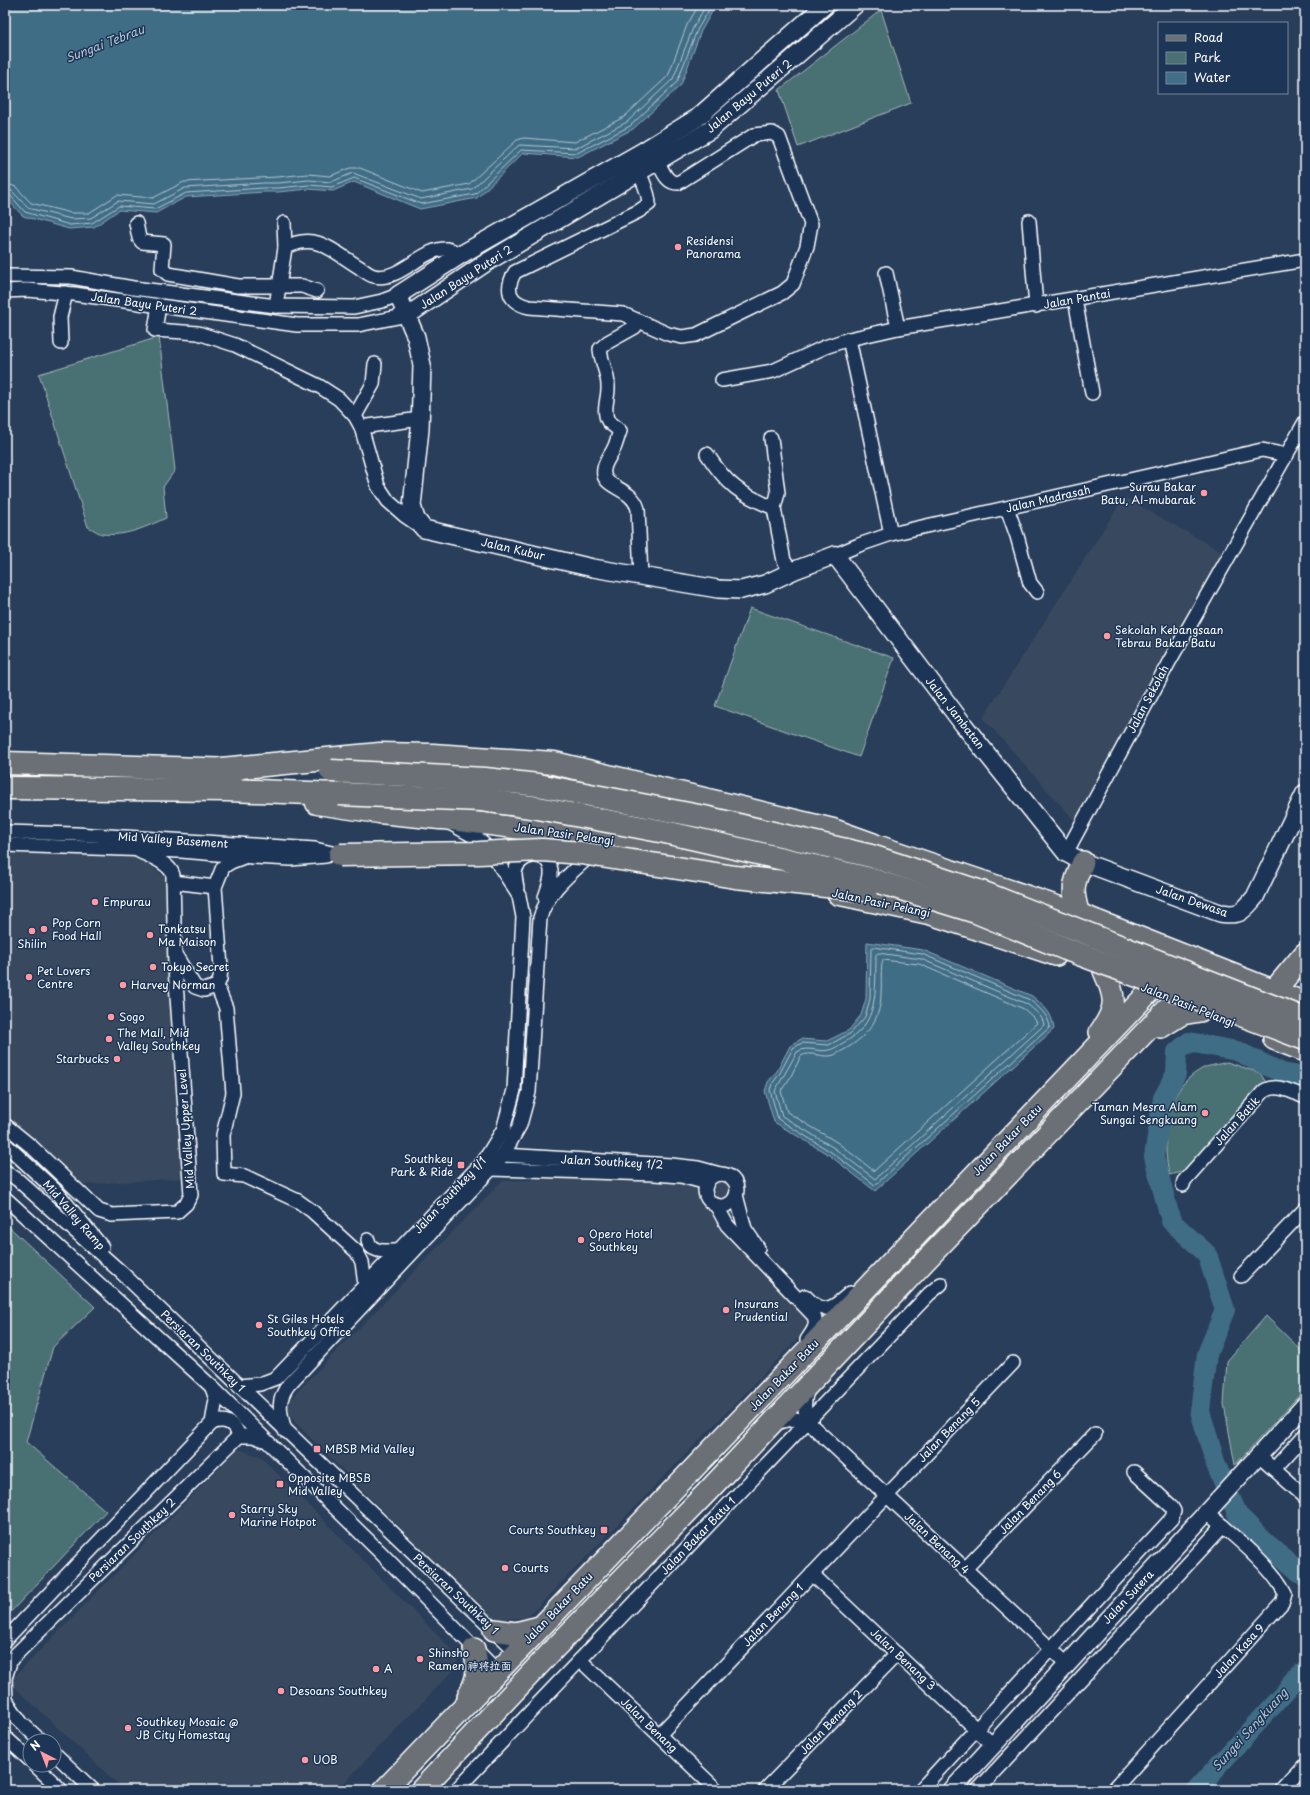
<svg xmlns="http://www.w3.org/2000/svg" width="1310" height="1795" font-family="'Playpen Sans','LXGW WenKai TC',sans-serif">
<rect width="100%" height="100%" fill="#293e5a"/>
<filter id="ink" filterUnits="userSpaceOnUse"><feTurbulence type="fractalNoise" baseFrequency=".025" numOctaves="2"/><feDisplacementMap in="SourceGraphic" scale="8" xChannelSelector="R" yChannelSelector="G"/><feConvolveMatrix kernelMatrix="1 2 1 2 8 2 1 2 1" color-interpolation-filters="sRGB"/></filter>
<g filter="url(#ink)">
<g fill="#38485e">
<path d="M1124 497 1226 554 1074 820 983 718Z"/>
<path d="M5 849 136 854 168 880 185 1178 77 1185 5 1120Z"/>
<path d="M727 1172 746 1245 778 1289 813 1323 527 1618 491 1619 294 1421 289 1414 288 1403 296 1393 502 1181Z"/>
<path d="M238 1449 261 1457 459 1657 453 1671 337 1790H124L9 1682Z"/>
</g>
<g fill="#4a7073" stroke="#a4b8b9">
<path d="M881 10 911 103 798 147 779 90Z"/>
<path d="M159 337 175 470 163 487 166 518C146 527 125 537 102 534 98 533 93 529 88 527L39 374Z"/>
<path d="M750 608 894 658 859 757 715 706Z"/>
<path d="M1227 1062 1260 1073 1267 1084 1185 1171 1169 1175C1162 1139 1164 1090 1200 1070 1207 1065 1218 1065 1227 1062Z"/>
<path d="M5 1223 95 1307 53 1347 26 1442 106 1511 5 1618Z"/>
<path d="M1266 1316 1305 1354V1389L1235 1465 1224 1404 1227 1361Z"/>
</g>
<g fill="#416d86" stroke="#8da7b6">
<path d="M5 5H716L701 31 681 85 633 129 578 157 523 153 477 198 420 209 354 182 333 191 309 189 278 192H265L186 197 156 213 119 210 94 227 69 229 23 216 5 197Z"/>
<path d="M867 942 923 950 1032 996C1045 1007 1052 1012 1054 1029L875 1191 829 1155 774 1122 765 1091 768 1082 777 1071 790 1046 801 1039 827 1041 849 1030 861 1015 866 999Z"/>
</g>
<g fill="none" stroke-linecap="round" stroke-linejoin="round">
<g stroke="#b3c5cf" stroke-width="1">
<path d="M5 183 16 187 31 203 71 213H89L117 195 153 198 184 182 277 177 308 174 330 176 350 168H360L422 193 469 184 517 140 524 138 575 142 624 117 668 76 687 25 699 5"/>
<path d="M5 189 12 191 28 208 71 219 91 218 118 201 154 204 185 188 264 183H278L309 180 331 182 353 173 421 199 472 189 519 145 576 148 627 122 673 79 693 28 706 5"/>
<path d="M5 194 10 195 25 212 70 225 92 223 119 206 155 209 186 193 264 188H278L309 185 332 187 354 178 421 204 475 194 521 150 577 153 630 126 677 82 697 30 712 5"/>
<path d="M873 947 922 954 1030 1000C1039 1008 1048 1014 1050 1027L875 1185 831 1152 778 1119 770 1090 772 1084 780 1073 793 1048 802 1043 829 1045 851 1033 865 1017 870 999 871 949Z"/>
<path d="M878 953 921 959 1027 1004C1034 1010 1043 1016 1044 1025L875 1179 834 1148 782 1116 775 1091 797 1052C808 1045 818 1053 829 1050 834 1049 839 1045 843 1043 880 1024 875 991 876 955Z"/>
<path d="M883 960 919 964 1024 1009 1034 1018 1037 1023 874 1171 838 1143 787 1112 781 1091 790 1078 801 1056C810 1050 824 1059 834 1055 861 1042 881 1025 881 993 882 983 880 969 883 960Z"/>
</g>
<g stroke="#416d86" stroke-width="20">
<path d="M1305 1077 1282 1073 1237 1051 1189 1042 1177 1052 1176 1074 1163 1098 1154 1157 1171 1221 1207 1254 1225 1310 1207 1354 1200 1411 1216 1465 1238 1515 1264 1541 1305 1577"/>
<path d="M1196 1790 1305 1670"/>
</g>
<defs>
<g id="minor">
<path d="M637 164C640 178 649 190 649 204L639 211 515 272C505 289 508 302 529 307L623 314 668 334 682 337 696 335 782 293 793 284 807 246 811 224 779 137 772 133 754 135 678 183C666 183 663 171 658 162"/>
<path d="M1029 221 1036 306"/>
<path d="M136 223 139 238 142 242 164 244 162 269 168 274 238 286H302L317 291"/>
<path d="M285 248C315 231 333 251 359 267 363 270 369 275 374 276 400 282 423 247 447 249 452 250 457 252 462 254"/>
<path d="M886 273 898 328"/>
<path d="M5 276 71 277 133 288 276 306 354 307 382 301 398 295"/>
<path d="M5 291 27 290 74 294 297 325H358L408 315"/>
<path d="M1075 299 1092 393"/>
<path d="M159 305 155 330 198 333 235 345 319 386 339 399 355 416 361 427 378 486 388 501 405 516 421 527"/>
<path d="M276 306 285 248 284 223"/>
<path d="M635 327 608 342 600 349C601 362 608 373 608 386 609 397 602 410 608 421 610 424 617 428 620 431 618 436 617 441 615 446 612 454 605 461 604 469 600 489 632 486 638 509L641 577"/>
<path d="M849 339 891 534"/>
<path d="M61 343 60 317 66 293"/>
<path d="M722 380 773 371 825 347 849 339 898 328 1305 260"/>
<path d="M355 416 373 384 375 364"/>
<path d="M361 427 420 419"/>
<path d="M771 438 778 493 774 508"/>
<path d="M707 454C727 485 740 494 774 508L784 561 788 566 795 570"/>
<path d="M1007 508 1017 536 1030 583 1037 592"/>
<path d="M835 555 859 545 891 534 1262 450 1287 455"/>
<path d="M5 832 76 834 315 849 340 855"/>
<path d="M5 845 181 851 253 857 291 859 326 856"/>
<path d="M1066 853 1169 662 1305 422"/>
<path d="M173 882 215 887"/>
<path d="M517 888C516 883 515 878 515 873 517 853 548 849 551 870 552 879 548 889 545 897"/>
<path d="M176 956 195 987 204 990 217 986 220 979 221 967 215 887 223 867 231 862 244 857"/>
<path d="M217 986 226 1008 233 1093 223 1135 224 1174 244 1176 298 1201 312 1211 357 1252 362 1262 365 1285"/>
<path d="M5 1125 32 1147 99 1211 112 1215 177 1212 186 1204 191 1195 175 968 173 875C169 862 148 856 137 850"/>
<path d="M5 1144 57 1192 102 1247"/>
<path d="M503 1155 671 1165 698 1168 720 1174"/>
<path d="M491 1169 654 1174 681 1176 707 1183"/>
<path d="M5 1171 18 1180 122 1273 516 1651"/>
<circle cx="721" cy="1190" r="16"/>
<path d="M1183 1185 1184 1181 1264 1091C1277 1083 1292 1092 1305 1097"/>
<path d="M736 1195 745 1229 758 1248"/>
<path d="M5 1198 212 1387 380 1552 497 1671"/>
<path d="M716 1205 727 1225 814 1316C818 1326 812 1332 807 1340"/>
<path d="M368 1240C370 1253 387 1251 397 1251"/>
<path d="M1241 1276 1305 1209"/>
<path d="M805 1296C824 1316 832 1309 850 1293"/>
<path d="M239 1386 260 1384 276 1378 484 1161 503 1130 514 1090 523 917 519 896 489 849 477 838 450 823"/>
<path d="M808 1422C804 1410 803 1401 808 1389"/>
<path d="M212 1423C225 1418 235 1423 239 1436"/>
<path d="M774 1423C786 1420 796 1417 808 1422L1067 1664"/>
<path d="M285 1431C280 1412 276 1401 289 1384L491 1169 503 1155 520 1125 529 1092 540 918C548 889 574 871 594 852"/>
<path d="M1259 1456 1305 1497"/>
<path d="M1274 1469 1305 1435"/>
<path d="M965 1569 1095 1434"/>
<path d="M812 1574 993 1745"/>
<path d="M5 1640 212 1423 216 1399 212 1388"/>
<path d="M11 1659 5 1678 6 1700 20 1721"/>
<path d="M580 1660 717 1790"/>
<path d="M5 1665 239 1436H253L264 1440"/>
<path d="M14 1716 41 1741"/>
<path d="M659 1735 1013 1363"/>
<path d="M5 1737 30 1760"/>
<path d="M54 1753 93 1790"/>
<path d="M35 1765 61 1790"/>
<path d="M456 1790 929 1294 941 1284"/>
<path d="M765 1790 897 1654"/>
<path d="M920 1790 1172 1518 1174 1511 1171 1506 1134 1472"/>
<path d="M978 1790 1223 1526"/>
<path d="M1113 1790 1282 1603 1285 1593C1271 1565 1231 1533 1206 1512"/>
<path d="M1282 1790 1305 1765"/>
</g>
<g id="tertiary">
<path d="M825 5 697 118 640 153 462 254 398 295 416 337 422 365 420 429 412 506 416 519 424 529 593 568 718 589 741 590 765 584 795 570 835 555 963 724 1066 853 1083 862 1220 913C1241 916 1242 912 1255 897L1305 793"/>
<path d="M408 315 487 262 710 130 855 5"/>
<path d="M952 1790 1305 1405"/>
</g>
<g id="primary">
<path d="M440 818 610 840 641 845 748 871"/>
<path d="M872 844 1079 914 1305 1003"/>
<path d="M838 894 931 914 1056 955"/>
<path d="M1079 914C1071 890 1073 884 1083 862"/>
<path d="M1161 1027 1182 1014 1200 1011"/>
<path d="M1100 1032C1118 1007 1116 998 1104 971"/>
<path d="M1274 1039 1305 1051"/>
<path d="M494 1630 516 1633 540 1627"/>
<path d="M468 1697C478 1678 479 1670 474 1649"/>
<path d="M384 1790 774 1385 1151 990 1172 951"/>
<path d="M421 1790 553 1650 708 1491 925 1261 1175 1001 1196 960"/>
</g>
<path id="trunk" d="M1258 1020 1273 992 1305 954"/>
<g id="motorway">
<path d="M5 763 236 770"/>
<path d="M221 769 380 754 433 755 554 763 833 830 872 844"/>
<path d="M5 788 227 790 339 794"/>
<path d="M317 803 379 812 440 818"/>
</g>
</defs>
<use href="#minor" stroke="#fff" stroke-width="16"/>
<use href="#tertiary" stroke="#fff" stroke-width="20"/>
<use href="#primary" stroke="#fff" stroke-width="24"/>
<use href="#trunk" stroke="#fff" stroke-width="25"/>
<use href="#motorway" stroke="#fff" stroke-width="25"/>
<use href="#minor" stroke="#1d3557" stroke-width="13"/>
<use href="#tertiary" stroke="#1d3557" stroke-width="17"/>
<use href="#primary" stroke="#6a7074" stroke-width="21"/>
<use href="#trunk" stroke="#6a7074" stroke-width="22"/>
<use href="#motorway" stroke="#6a7074" stroke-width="22"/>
<defs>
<g id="motorway-bridge">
<path d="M331 771 485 779 538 785 704 817 871 856 984 893 1305 1019"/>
<path d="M339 794 482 800 538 808 665 832 866 878 976 912 1066 949 1305 1039"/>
<path d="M340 855 479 853 542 850 581 853 735 877 866 890"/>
</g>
</defs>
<use href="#motorway-bridge" stroke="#fff" stroke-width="25" stroke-linecap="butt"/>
<use href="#motorway-bridge" stroke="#6a7074" stroke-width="22"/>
</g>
</g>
<g fill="#ff9aa2" stroke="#1d3557" stroke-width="1.5">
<circle cx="678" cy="247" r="4"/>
<circle cx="1204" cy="493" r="4"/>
<circle cx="1107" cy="636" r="4"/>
<circle cx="95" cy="902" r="4"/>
<circle cx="44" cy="929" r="4"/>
<circle cx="32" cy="931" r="4"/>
<circle cx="150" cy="935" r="4"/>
<circle cx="153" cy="967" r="4"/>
<circle cx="29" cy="977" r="4"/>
<circle cx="123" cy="985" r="4"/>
<circle cx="111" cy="1017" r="4"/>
<circle cx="109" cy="1039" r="4"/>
<circle cx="117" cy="1059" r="4"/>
<circle cx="1205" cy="1113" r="4"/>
<rect x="457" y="1161" width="8" height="8" rx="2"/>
<circle cx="581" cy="1240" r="4"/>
<circle cx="726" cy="1310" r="4"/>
<circle cx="259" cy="1325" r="4"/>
<rect x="313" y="1445" width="8" height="8" rx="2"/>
<rect x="276" y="1480" width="8" height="8" rx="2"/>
<circle cx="232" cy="1515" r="4"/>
<rect x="600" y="1526" width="8" height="8" rx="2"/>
<circle cx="505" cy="1568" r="4"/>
<circle cx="420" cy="1659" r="4"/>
<circle cx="376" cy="1669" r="4"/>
<circle cx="281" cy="1691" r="4"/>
<circle cx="128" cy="1728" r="4"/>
<circle cx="305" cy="1760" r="4"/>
</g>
<g text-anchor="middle" stroke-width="3" stroke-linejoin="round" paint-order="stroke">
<g font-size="11" fill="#fff" stroke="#1d3557">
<text transform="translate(749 96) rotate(-40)" y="4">Jalan Bayu Puteri 2</text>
<text transform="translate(466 277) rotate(-33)" y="4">Jalan Bayu Puteri 2</text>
<text transform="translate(1077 299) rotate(-10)" y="4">Jalan Pantai</text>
<text transform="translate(144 304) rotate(8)" y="4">Jalan Bayu Puteri 2</text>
<text transform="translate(1048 499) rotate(-13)" y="4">Jalan Madrasah</text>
<text transform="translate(513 549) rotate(13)" y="4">Jalan Kubur</text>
<text transform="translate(1148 699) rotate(-62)" y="4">Jalan Sekolah</text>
<text transform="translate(955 713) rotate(52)" y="4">Jalan Jambatan</text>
<text transform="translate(564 834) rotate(8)" y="4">Jalan Pasir Pelangi</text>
<text transform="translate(173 840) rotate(4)" y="4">Mid Valley Basement</text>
<text transform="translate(1192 901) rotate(19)" y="4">Jalan Dewasa</text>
<text transform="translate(881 903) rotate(12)" y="4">Jalan Pasir Pelangi</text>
<text transform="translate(1188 1005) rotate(22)" y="4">Jalan Pasir Pelangi</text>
<text transform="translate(1237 1121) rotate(-48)" y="4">Jalan Batik</text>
<text transform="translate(186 1129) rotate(-94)" y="4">Mid Valley Upper Level</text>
<text transform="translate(1007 1140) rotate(-46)" y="4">Jalan Bakar Batu</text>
<text transform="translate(612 1162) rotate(3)" y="4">Jalan Southkey 1/2</text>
<text transform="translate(450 1195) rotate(-47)" y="4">Jalan Southkey 1/1</text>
<text transform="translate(74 1215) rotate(49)" y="4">Mid Valley Ramp</text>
<text transform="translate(203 1351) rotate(44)" y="4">Persiaran Southkey 1</text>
<text transform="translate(784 1375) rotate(-46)" y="4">Jalan Bakar Batu</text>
<text transform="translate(949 1430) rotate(-46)" y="4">Jalan Benang 5</text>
<text transform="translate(1030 1502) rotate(-46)" y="4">Jalan Benang 6</text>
<text transform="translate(698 1536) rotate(-46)" y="4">Jalan Bakar Batu 1</text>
<text transform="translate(132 1540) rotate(-44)" y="4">Persiaran Southkey 2</text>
<text transform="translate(937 1543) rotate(43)" y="4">Jalan Benang 4</text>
<text transform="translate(456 1594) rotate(43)" y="4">Persiaran Southkey 1</text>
<text transform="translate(1128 1597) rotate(-47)" y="4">Jalan Sutera</text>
<text transform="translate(558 1608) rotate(-46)" y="4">Jalan Bakar Batu</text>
<text transform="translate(773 1615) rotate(-46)" y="4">Jalan Benang 1</text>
<text transform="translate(1239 1651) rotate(-48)" y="4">Jalan Kasa 9</text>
<text transform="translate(903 1659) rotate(43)" y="4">Jalan Benang 3</text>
<text transform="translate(831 1722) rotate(-46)" y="4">Jalan Benang 2</text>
<text transform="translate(649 1725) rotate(44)" y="4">Jalan Benang</text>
</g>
<g font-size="11" fill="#fff" stroke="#1d3557" text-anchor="start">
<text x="686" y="245">Residensi<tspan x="686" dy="13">Panorama</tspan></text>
<text x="1196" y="491" text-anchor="end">Surau Bakar<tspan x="1196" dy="13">Batu, Al-mubarak</tspan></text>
<text x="1115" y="634">Sekolah Kebangsaan<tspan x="1115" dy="13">Tebrau Bakar Batu</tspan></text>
<text x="103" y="906">Empurau</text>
<text x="52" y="927">Pop Corn<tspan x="52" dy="13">Food Hall</tspan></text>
<text x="158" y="933">Tonkatsu<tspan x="158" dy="13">Ma Maison</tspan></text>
<text x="32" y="948" text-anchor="middle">Shilin</text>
<text x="161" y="971">Tokyo Secret</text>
<text x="37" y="975">Pet Lovers<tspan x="37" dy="13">Centre</tspan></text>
<text x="131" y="989">Harvey Norman</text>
<text x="119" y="1021">Sogo</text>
<text x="117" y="1037">The Mall, Mid<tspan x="117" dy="13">Valley Southkey</tspan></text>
<text x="109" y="1063" text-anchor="end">Starbucks</text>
<text x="1197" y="1111" text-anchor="end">Taman Mesra Alam<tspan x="1197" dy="13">Sungai Sengkuang</tspan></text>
<text x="453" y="1163" text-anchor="end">Southkey<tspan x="453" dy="13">Park &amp; Ride</tspan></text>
<text x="589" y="1238">Opero Hotel<tspan x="589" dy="13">Southkey</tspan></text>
<text x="734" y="1308">Insurans<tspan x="734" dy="13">Prudential</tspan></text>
<text x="267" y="1323">St Giles Hotels<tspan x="267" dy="13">Southkey Office</tspan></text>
<text x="325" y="1453">MBSB Mid Valley</text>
<text x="288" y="1482">Opposite MBSB<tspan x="288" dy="13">Mid Valley</tspan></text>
<text x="240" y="1513">Starry Sky<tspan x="240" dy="13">Marine Hotpot</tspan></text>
<text x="596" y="1534" text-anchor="end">Courts Southkey</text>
<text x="513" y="1572">Courts</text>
<text x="428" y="1657">Shinsho<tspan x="428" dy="13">Ramen 神将拉面</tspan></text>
<text x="384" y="1673">A</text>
<text x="289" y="1695">Desoans Southkey</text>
<text x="136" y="1726">Southkey Mosaic @<tspan x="136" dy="13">JB City Homestay</tspan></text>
<text x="313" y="1764">UOB</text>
</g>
<g font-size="12" font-style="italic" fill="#b3c5cf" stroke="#1d3557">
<text transform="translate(105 44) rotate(-21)" y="4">Sungai Tebrau</text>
<text transform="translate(1250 1730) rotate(-48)" y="4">Sungei Sengkuang</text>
</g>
</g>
<rect width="1310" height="1795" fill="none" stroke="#1d3557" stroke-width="20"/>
<rect x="10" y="10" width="1290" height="1775" fill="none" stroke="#fff" stroke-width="1.5" filter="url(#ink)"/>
<rect x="1158" y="22" width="130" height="72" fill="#1d3557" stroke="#77869a"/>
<rect x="1166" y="35" width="20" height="6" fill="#6a7074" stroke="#77869a"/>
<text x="1194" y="42" font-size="12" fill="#ffffff">Road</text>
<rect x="1166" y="52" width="20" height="12" fill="#4a7073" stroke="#77869a"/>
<text x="1194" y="62" font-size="12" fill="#ffffff">Park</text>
<rect x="1166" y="72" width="20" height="12" fill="#416d86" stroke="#77869a"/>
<text x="1194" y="82" font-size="12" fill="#ffffff">Water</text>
<g transform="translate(42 1753) rotate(318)"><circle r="19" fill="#1d3557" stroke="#77869a"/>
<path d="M0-3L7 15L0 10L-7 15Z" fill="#ff9aa2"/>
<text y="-6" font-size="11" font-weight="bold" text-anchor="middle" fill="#ffffff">N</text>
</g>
</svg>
